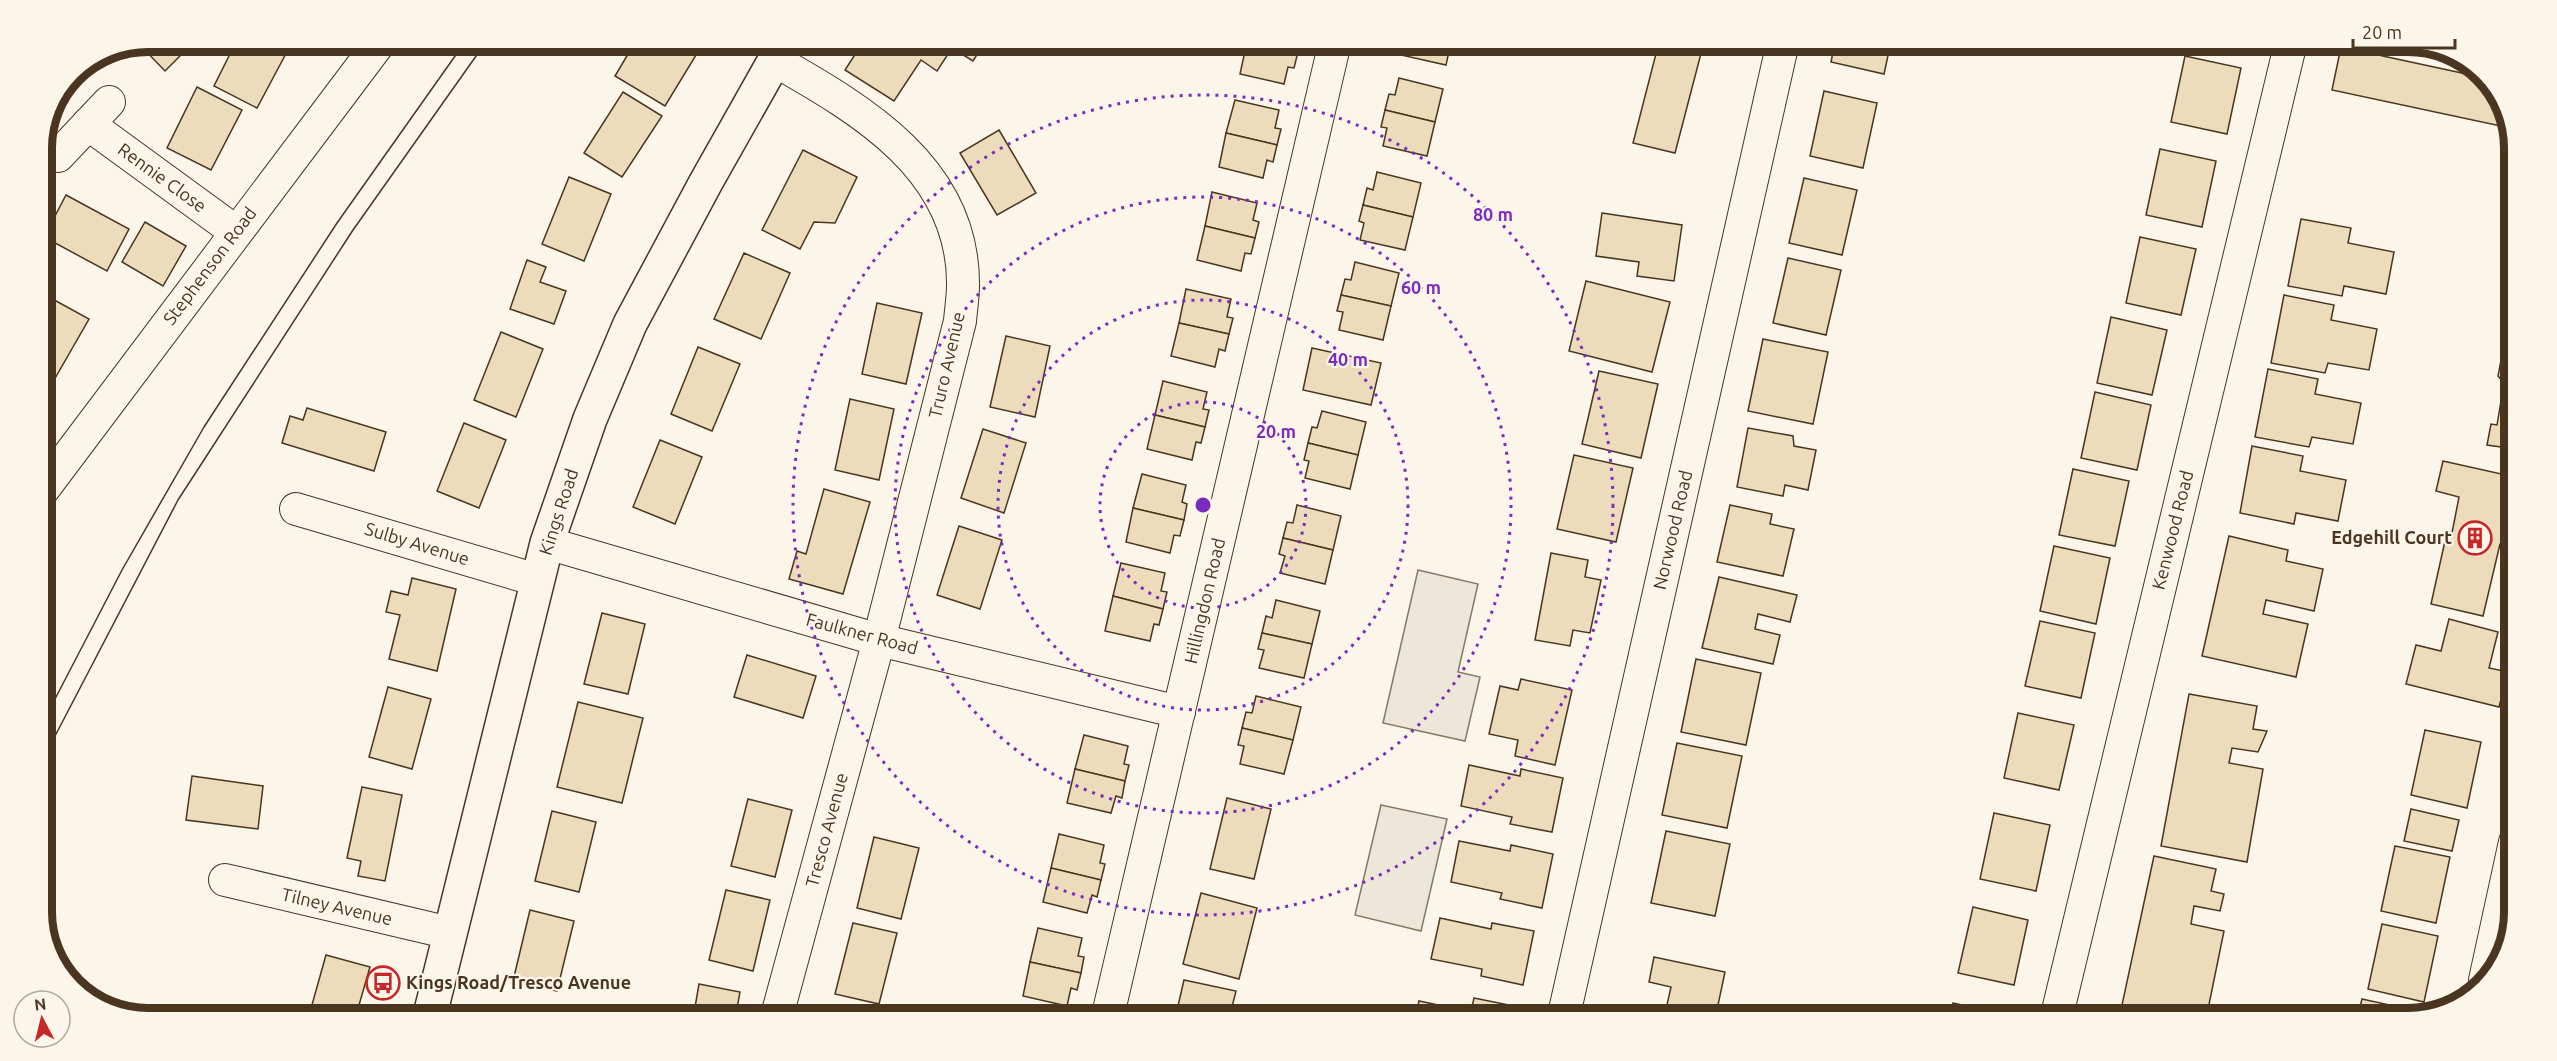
<svg xmlns="http://www.w3.org/2000/svg" width="2557" height="1061" font-family="Ubuntu,sans-serif">
<rect width="100%" height="100%" fill="#fbf6e9"/>
<g fill="#ede7d9" stroke="#887966" stroke-width="1.5">
<path d="M1418 570 1478 584 1458 672 1480 677 1465 741 1383 723Z"/>
<path d="M1381 805 1447 819 1421 931 1355 915Z"/>
</g>
<g fill="#ecdcbc" stroke="#4a3520" stroke-width="1.5">
<path d="M148 42H182L188 48 165 71 139 44Z"/>
<path d="M236 42H283L290 46 257 108 214 86Z"/>
<path d="M647 42H704L665 106 615 76 631 49 641 52Z"/>
<path d="M863 42H985L973 61 952 48 937 71 921 60 894 101 845 70Z"/>
<path d="M1247 42 1298 52 1294 68 1288 67 1284 84 1240 74Z"/>
<path d="M1255 42H1300L1298 52Z"/>
<path d="M1404 42H1451L1446 65 1401 55Z"/>
<path d="M1659 42H1704L1675 153 1633 143Z"/>
<path d="M1835 42H1891L1884 74 1831 62Z"/>
<path d="M2341 47 2485 78 2493 84 2510 128 2332 90Z"/>
<path d="M2185 56 2241 68 2227 134 2171 122Z"/>
<path d="M1399 78 1443 89 1435 122 1385 110 1389 94 1395 95Z"/>
<path d="M197 87 242 110 211 170 167 148Z"/>
<path d="M1824 91 1877 103 1863 168 1810 156Z"/>
<path d="M623 92 662 116 622 177 584 153Z"/>
<path d="M1235 100 1279 110 1275 128 1281 129 1277 145 1226 133Z"/>
<path d="M1385 110 1435 122 1427 156 1383 146 1387 128 1381 127Z"/>
<path d="M999 130 1036 193 997 215 960 153Z"/>
<path d="M1226 133 1277 145 1273 162 1267 160 1263 178 1219 167Z"/>
<path d="M2160 149 2216 161 2202 227 2146 215Z"/>
<path d="M803 150 857 177 835 223 814 222 800 249 762 230Z"/>
<path d="M1377 172 1421 183 1413 217 1363 205 1367 188 1373 190Z"/>
<path d="M569 177 611 194 584 261 542 244Z"/>
<path d="M1804 178 1857 190 1842 255 1789 243Z"/>
<path d="M1212 192 1257 203 1253 220 1259 222 1255 238 1205 226Z"/>
<path d="M66 195 129 229 107 271 44 237Z"/>
<path d="M1363 205 1413 217 1405 250 1360 240 1364 223 1359 221Z"/>
<path d="M1602 213 1682 225 1674 281 1637 276 1639 262 1596 256Z"/>
<path d="M2301 219 2351 228 2348 243 2394 252 2386 294 2344 286 2342 296 2288 286Z"/>
<path d="M145 222 186 246 163 286 122 262Z"/>
<path d="M1205 226 1255 238 1251 254 1245 253 1241 271 1197 260Z"/>
<path d="M2140 237 2196 249 2181 315 2126 303Z"/>
<path d="M744 253 790 273 761 339 714 319Z"/>
<path d="M1788 258 1841 270 1826 335 1773 323Z"/>
<path d="M527 260 546 267 540 282 566 291 554 324 510 309Z"/>
<path d="M1355 262 1399 273 1391 306 1341 295 1345 279 1351 280Z"/>
<path d="M1586 281 1670 302 1652 372 1569 351Z"/>
<path d="M1186 289 1231 299 1227 317 1233 318 1229 334 1179 323Z"/>
<path d="M1341 295 1391 306 1383 340 1339 330 1343 312 1337 311Z"/>
<path d="M2284 295 2334 305 2331 320 2377 329 2369 370 2328 363 2325 373 2271 363Z"/>
<path d="M47 296 89 319 42 401V305Z"/>
<path d="M877 303 922 313 906 384 862 374Z"/>
<path d="M2111 317 2167 330 2152 395 2097 383Z"/>
<path d="M1179 323 1229 334 1225 351 1219 349 1215 367 1171 356Z"/>
<path d="M501 332 543 349 516 417 474 400Z"/>
<path d="M1006 336 1050 346 1035 417 990 407Z"/>
<path d="M1763 339 1828 352 1813 424 1748 411Z"/>
<path d="M698 347 740 364 712 431 671 414Z"/>
<path d="M1312 348 1381 363 1371 405 1303 390Z"/>
<path d="M2502 355 2515 357V449L2487 445 2491 424 2497 425 2504 383 2498 376Z"/>
<path d="M2268 369 2318 379 2315 394 2361 403 2353 444 2312 437 2309 447 2255 437Z"/>
<path d="M1599 371 1658 384 1641 458 1582 444Z"/>
<path d="M1163 381 1207 392 1203 409 1209 410 1205 427 1155 415Z"/>
<path d="M2095 392 2151 405 2137 470 2081 458Z"/>
<path d="M850 399 894 409 879 480 835 470Z"/>
<path d="M307 408 386 432 374 471 282 443 290 416 303 420Z"/>
<path d="M1322 411 1366 422 1358 455 1308 443 1312 427 1317 428Z"/>
<path d="M1155 415 1205 427 1201 443 1196 442 1192 460 1147 449Z"/>
<path d="M464 423 506 440 479 508 437 491Z"/>
<path d="M1748 428 1793 436 1794 446 1816 450 1808 490 1785 485 1783 496 1737 487Z"/>
<path d="M983 429 1026 443 1004 513 961 498Z"/>
<path d="M660 440 702 457 675 524 633 507Z"/>
<path d="M1308 443 1358 455 1350 489 1305 478 1309 461 1304 460Z"/>
<path d="M2252 446 2303 456 2300 471 2346 480 2338 521 2296 513 2294 524 2240 513Z"/>
<path d="M1574 455 1633 468 1616 542 1557 529Z"/>
<path d="M2443 461 2515 477V505L2513 504 2504 544H2500L2483 616 2431 604 2447 532 2452 533 2459 497 2436 491Z"/>
<path d="M2073 469 2129 481 2115 546 2059 535Z"/>
<path d="M1142 474 1186 485 1182 502 1187 504 1184 520 1133 508Z"/>
<path d="M824 489 870 502 843 594 789 579 797 551 806 554Z"/>
<path d="M1297 505 1341 516 1333 550 1283 538 1287 522 1293 523Z"/>
<path d="M1730 505 1772 514 1770 524 1794 529 1783 576 1717 562Z"/>
<path d="M1133 508 1184 520 1180 536 1174 535 1170 553 1126 542Z"/>
<path d="M959 526 1002 540 980 609 937 595Z"/>
<path d="M2229 536 2288 550 2286 561 2323 569 2314 611 2266 600 2263 614 2308 624 2296 677 2202 656Z"/>
<path d="M1283 538 1333 550 1325 584 1280 573 1285 556 1279 554Z"/>
<path d="M2054 546 2110 558 2096 624 2040 611Z"/>
<path d="M1551 553 1588 560 1585 577 1601 580 1590 633 1573 630 1570 646 1535 640Z"/>
<path d="M1121 563 1165 573 1161 591 1167 592 1163 609 1113 596Z"/>
<path d="M1719 577 1797 595 1790 622 1758 614 1755 629 1780 635 1773 664 1702 648Z"/>
<path d="M412 578 456 589 437 671 389 659 400 615 386 612 391 591 408 595Z"/>
<path d="M1113 596 1163 609 1159 625 1154 624 1150 641 1105 631Z"/>
<path d="M1276 600 1320 611 1312 644 1262 633 1266 616 1272 618Z"/>
<path d="M602 613 645 624 628 694 584 684Z"/>
<path d="M2449 619 2498 632 2489 668 2508 672 2499 707 2406 684 2416 645 2441 651Z"/>
<path d="M2040 621 2095 633 2081 698 2025 686Z"/>
<path d="M1262 633 1312 644 1304 678 1259 668 1264 650 1258 649Z"/>
<path d="M747 655 816 676 803 718 734 697Z"/>
<path d="M1696 659 1761 673 1746 745 1681 732Z"/>
<path d="M1521 679 1572 690 1555 765 1515 756 1518 740 1489 734 1500 686 1518 690Z"/>
<path d="M388 687 431 699 412 769 369 757Z"/>
<path d="M2189 694 2257 706 2253 729 2267 731 2258 752 2232 748 2229 763 2263 769 2247 862 2161 846Z"/>
<path d="M1256 696 1301 707 1293 740 1242 728 1246 712 1252 713Z"/>
<path d="M578 702 643 718 622 803 557 787Z"/>
<path d="M2018 713 2074 725 2059 790 2004 778Z"/>
<path d="M1242 728 1293 740 1284 774 1240 764 1244 746 1238 745Z"/>
<path d="M2425 730 2481 742 2467 808 2411 795Z"/>
<path d="M1084 735 1128 746 1124 764 1129 765 1125 781 1075 769Z"/>
<path d="M1677 743 1742 756 1727 828 1662 815Z"/>
<path d="M1469 765 1520 776 1521 769 1563 778 1552 832 1510 824 1512 817 1461 806Z"/>
<path d="M1075 769 1125 781 1122 798 1116 796 1111 813 1067 803Z"/>
<path d="M192 776 263 786 258 829 186 820Z"/>
<path d="M362 787 402 795 385 881 358 876 361 861 347 858Z"/>
<path d="M1227 798 1271 809 1254 879 1210 869Z"/>
<path d="M748 799 792 810 775 877 731 866Z"/>
<path d="M2411 809 2459 820 2452 851 2404 841Z"/>
<path d="M552 811 596 822 579 892 535 881Z"/>
<path d="M1994 813 2050 825 2036 891 1980 879Z"/>
<path d="M1666 831 1730 844 1715 916 1651 903Z"/>
<path d="M1059 834 1104 845 1100 863 1105 864 1101 880 1051 868Z"/>
<path d="M874 837 919 848 901 919 857 908Z"/>
<path d="M1459 841 1510 851 1511 845 1553 854 1542 908 1500 899 1502 893 1451 882Z"/>
<path d="M2395 846 2450 857 2436 923 2381 911Z"/>
<path d="M2154 856 2216 869 2211 891 2224 894 2220 911 2194 906 2191 924 2224 931 2206 1019H2119Z"/>
<path d="M1051 868 1101 880 1097 897 1092 895 1087 913 1043 902Z"/>
<path d="M726 890 770 900 753 971 709 960Z"/>
<path d="M1201 893 1257 908 1239 979 1183 964Z"/>
<path d="M1973 907 2028 920 2014 985 1958 973Z"/>
<path d="M530 910 574 921 557 991 513 981Z"/>
<path d="M1440 918 1491 929 1492 923 1534 931 1523 985 1481 976 1482 969 1431 959Z"/>
<path d="M853 923 897 933 879 1004 835 994Z"/>
<path d="M2382 924 2438 936 2424 1002 2368 989Z"/>
<path d="M1038 928 1082 938 1078 956 1084 957 1081 973 1030 962Z"/>
<path d="M326 955 370 967 355 1019H308Z"/>
<path d="M1654 957 1725 972 1715 1019H1647L1648 1011 1665 1014 1671 987 1649 982Z"/>
<path d="M1030 962 1081 973 1077 990 1071 988 1067 1006 1023 996Z"/>
<path d="M1184 980 1236 991 1229 1019H1175Z"/>
<path d="M699 984 740 992 735 1019H693Z"/>
<path d="M1474 998 1514 1006 1511 1019H1415L1419 1001 1471 1012Z"/>
<path d="M2362 999 2417 1011 2416 1017 2409 1019H2357Z"/>
<path d="M1953 1003 2008 1015 2007 1019H1949Z"/>
<path d="M502 1006 560 1018V1019H499Z"/>
</g>
<g fill="none" stroke-linecap="round" stroke-linejoin="round">
<defs>
<g id="street">
<path d="M774 60C862 110 964 169 963 285 963 297 961 309 960 321L879 640 776 1019"/>
<path d="M88 124 236 232"/>
<path d="M58 156 109 102"/>
<path d="M42 491 380 42"/>
<path d="M296 509 537 580"/>
<path d="M547 543 879 640 1179 712"/>
<path d="M225 880 450 933"/>
<path d="M2485 980 2515 842"/>
<path d="M1107 1019 1335 42"/>
<path d="M1563 1019 1783 42"/>
<path d="M2056 1019 2291 42"/>
</g>
<path id="secondary" d="M429 1019 547 543 590 419 630 324 706 182 785 42"/>
</defs>
<use href="#street" stroke="#4a3520" stroke-width="34"/>
<use href="#secondary" stroke="#4a3520" stroke-width="36"/>
<use href="#street" stroke="#fbf6e9" stroke-width="32"/>
<use href="#secondary" stroke="#fbf6e9" stroke-width="33"/>
<g stroke="#4a3520" stroke-width="1.5">
<path d="M42 724 122 570 204 427 337 223 465 42"/>
<path d="M42 761 178 500 353 230 486 42"/>
</g>
</g>
<g fill="none" stroke="#7b2cbf" stroke-width="3" stroke-dasharray="3 6">
<circle cx="1203" cy="505" r="103"/>
<circle cx="1203" cy="505" r="205"/>
<circle cx="1203" cy="505" r="308"/>
<circle cx="1203" cy="505" r="410"/>
</g>
<defs>
<symbol id="building-ring" viewBox="-11 -11 22 22"><circle r="9.5" fill="#fbf6e9" stroke="#c62828" stroke-width="1.5"/><path d="M-4-6H4V6H1V3H-1V6H-4ZM-2.5-4.3h1.7v1.8h-1.7ZM.8-4.3h1.7v1.8H.8ZM-2.5-1h1.7V.8h-1.7ZM.8-1h1.7V.8H.8Z" fill="#c62828"/></symbol>
<symbol id="bus-ring" viewBox="-11 -11 22 22"><circle r="9.5" fill="#fbf6e9" stroke="#c62828" stroke-width="1.5"/><path d="M-5-6H5V4H4V6H2V4H-2V6H-4V4H-5ZM-3.5-4V0h7V-4ZM-3.5 1.2v1.5H-2V1.2ZM2 1.2v1.5H3.5V1.2Z" fill="#c62828"/></symbol>
</defs>
<g fill-rule="evenodd">
<use href="#building-ring" x="2456" y="519" width="38" height="38"/>
<use href="#bus-ring" x="364" y="964" width="38" height="38"/>
</g>
<g text-anchor="middle" stroke-width="4.5" stroke-linejoin="round" paint-order="stroke">
<g font-size="18" fill="#4a3520" stroke="#fbf6e9">
<text transform="translate(162 178) rotate(36)" y="6">Rennie Close</text>
<text transform="translate(210 266) rotate(-53)" y="6">Stephenson Road</text>
<text transform="translate(947 365) rotate(-77)" y="6">Truro Avenue</text>
<text transform="translate(559 512) rotate(-72)" y="6">Kings Road</text>
<text transform="translate(1673 530) rotate(-77)" y="6">Norwood Road</text>
<text transform="translate(2173 530) rotate(-76)" y="6">Kenwood Road</text>
<text transform="translate(417 544) rotate(17)" y="6">Sulby Avenue</text>
<text transform="translate(1205 601) rotate(-77)" y="6">Hillingdon Road</text>
<text transform="translate(862 634) rotate(15)" y="6">Faulkner Road</text>
<text transform="translate(827 830) rotate(-75)" y="6">Tresco Avenue</text>
<text transform="translate(337 907) rotate(13)" y="6">Tilney Avenue</text>
</g>
<g font-size="18" font-weight="bold" fill="#4a3520" stroke="#fbf6e9" text-anchor="end">
<text x="2452" y="544">Edgehill Court</text>
<text x="406" y="989" text-anchor="start">Kings Road/Tresco Avenue</text>
</g>
</g>
<path d="M0 0H2557V1061H0ZM148 52H2408A96 96 0 0 1 2504 148V912A96 96 0 0 1 2408 1008H148A96 96 0 0 1 52 912V148A96 96 0 0 1 148 52Z" fill="#fbf6e9" fill-rule="evenodd"/>
<path fill="none" stroke="#4a3520" stroke-width="8" d="M148 52H2408A96 96 0 0 1 2504 148V912A96 96 0 0 1 2408 1008H148A96 96 0 0 1 52 912V148A96 96 0 0 1 148 52Z"/>
<circle cx="1203" cy="505" r="9" fill="#7b2cbf" stroke="#fbf6e9" stroke-width="3"/>
<g font-size="18" text-anchor="middle" font-weight="bold" fill="#7b2cbf" stroke="#fbf6e9" stroke-width="4.5" stroke-linejoin="round" paint-order="stroke">
<text x="1493" y="221">80 m</text>
<text x="1421" y="294">60 m</text>
<text x="1348" y="366">40 m</text>
<text x="1276" y="438">20 m</text>
</g>
<g transform="translate(42 1019) rotate(353)"><circle r="28" fill="#fbf6e9" stroke="#b4a999" stroke-width="1.5"/>
<path d="M0-4.5L10 22L0 15L-10 22Z" fill="#c62828"/>
<text y="-9" font-size="16" font-weight="bold" text-anchor="middle" fill="#4a3520">N</text>
</g>
<path d="M2353 39v9h102v-9" fill="none" stroke="#4a3520" stroke-width="3"/>
<text x="2362" y="39" font-size="18" fill="#4a3520" stroke="#fbf6e9" stroke-width="4.5" paint-order="stroke">20 m</text>
</svg>
